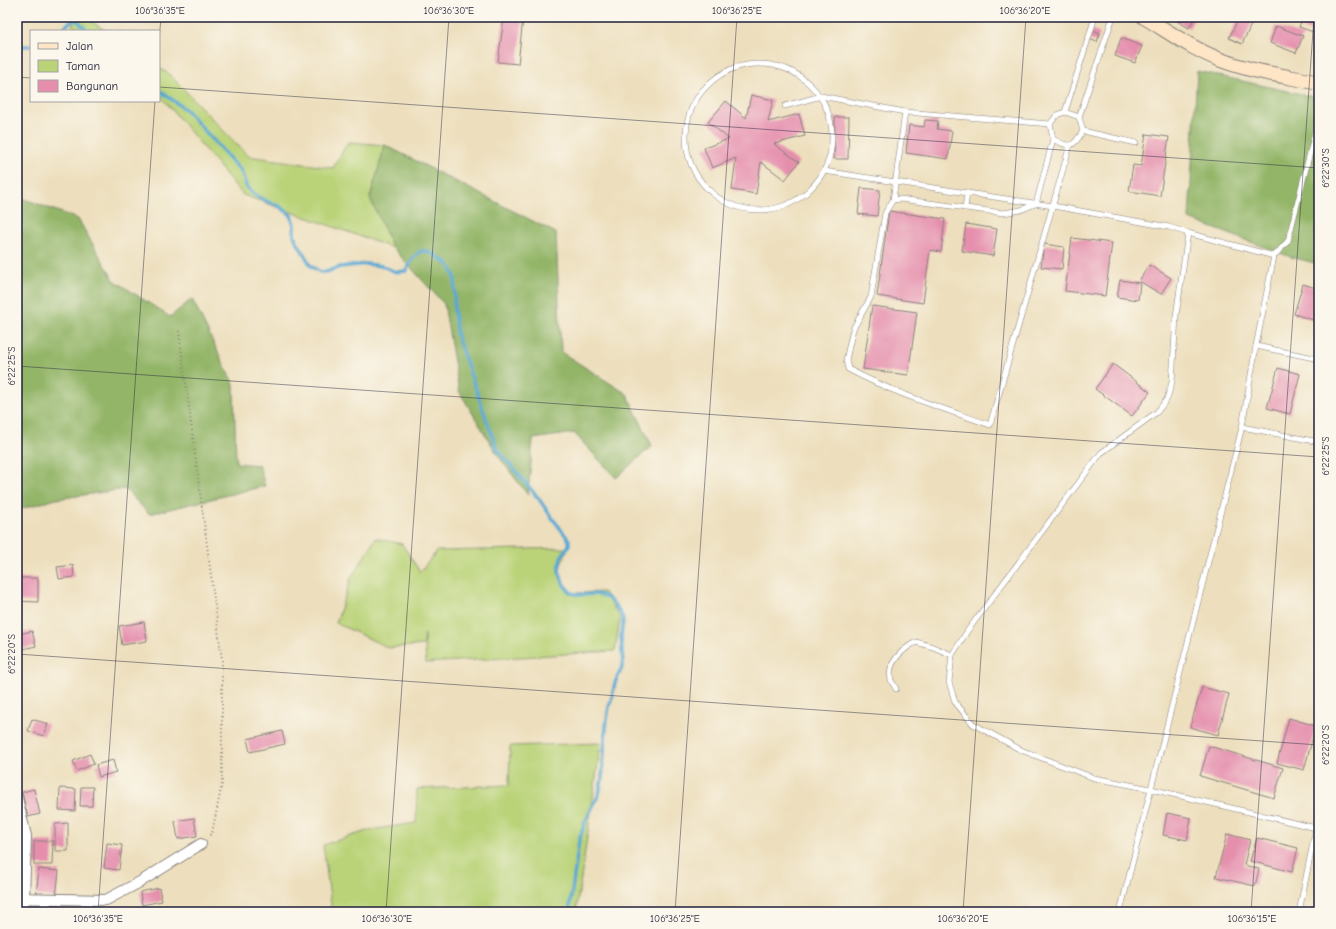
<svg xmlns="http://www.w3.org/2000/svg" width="1336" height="929" font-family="'Comic Neue',sans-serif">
<rect width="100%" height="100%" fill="#fbf7ec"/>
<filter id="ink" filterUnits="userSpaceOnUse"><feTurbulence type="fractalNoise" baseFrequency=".025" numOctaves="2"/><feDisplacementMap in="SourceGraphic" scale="8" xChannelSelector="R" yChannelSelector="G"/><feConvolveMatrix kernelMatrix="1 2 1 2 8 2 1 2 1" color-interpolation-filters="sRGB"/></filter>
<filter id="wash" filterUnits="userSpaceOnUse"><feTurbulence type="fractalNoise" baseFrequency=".012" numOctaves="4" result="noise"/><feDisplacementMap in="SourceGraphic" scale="16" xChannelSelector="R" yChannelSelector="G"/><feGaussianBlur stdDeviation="0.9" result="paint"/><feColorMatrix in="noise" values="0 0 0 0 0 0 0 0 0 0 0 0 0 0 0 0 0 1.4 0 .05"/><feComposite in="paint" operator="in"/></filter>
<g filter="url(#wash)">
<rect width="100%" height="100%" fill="#eddfbd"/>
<g fill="#bad378" stroke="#6e7a5a">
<path d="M77 17H85L106 31H80L72 25Z"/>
<path d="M159 68 169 74 248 156 333 168 348 142 385 145 370 198 393 248 243 195 159 94Z"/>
<path d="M376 538 402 544 420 572 437 551 568 548 558 572 570 593 604 592 620 618 615 651 426 663 424 634V645L389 648 336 623 351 578Z"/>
<path d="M601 743 576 912H332L323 845 370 830 416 823 417 789 509 785 510 746Z"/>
</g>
<g fill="#93b568" stroke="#5a6c52">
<path d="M1197 71 1319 98V264L1291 257 1189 219Z"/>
<path d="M385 145 556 233 561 352 627 394 652 446 616 478 574 433 533 439 528 495 499 457 459 391 444 304 393 248 370 198Z"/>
<path d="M17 196 78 219 114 280 170 317 192 299 234 385 236 463 259 465 265 486 149 514 125 489 56 499 17 510Z"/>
</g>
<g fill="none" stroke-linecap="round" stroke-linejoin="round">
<g stroke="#58a8d3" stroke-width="3.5">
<path d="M60 31 70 22 75 20 79 22 88 31"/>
<path d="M17 46H31"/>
<path d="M159 90 186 110 241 171 247 188 255 195 264 200 279 206 291 215 294 225V235L296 240 311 266 320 272H326L340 267 367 264 382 266 396 272 406 271 413 258 421 251H426L435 255 448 264 451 268 455 278 454 310 457 336 497 449 539 499 550 515 569 540V545L561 557 560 562 559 571 564 585 571 593 581 595 597 594 606 597 614 604 622 616 623 621 621 637 623 665 615 683 612 697 609 706 606 726 602 779 599 794 585 822 579 841 569 912"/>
</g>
</g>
<g id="blocks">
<g fill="#e58fad">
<path d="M504 17 523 18 518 64 498 62Z"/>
<path d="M1175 17H1195L1189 28 1174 19Z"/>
<path d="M1239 17H1243L1253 21 1242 44 1229 38Z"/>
<path d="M1303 17H1319V34L1299 27Z"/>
<path d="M1276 26 1303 36 1296 53 1270 43Z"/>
<path d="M1093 30 1100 33 1097 42 1089 39Z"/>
<path d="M1121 38 1142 46 1135 63 1115 56Z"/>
<path d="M751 95 773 100 768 122 799 114 805 136 774 144 799 162 785 180 761 162 756 194 732 190 736 158 712 168 704 148 729 139 708 122 726 101 746 118Z"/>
<path d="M835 117H849L848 159H834Z"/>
<path d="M925 120 938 121 937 129 952 131 948 159 906 153 909 125 924 127Z"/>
<path d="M1146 134 1169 137 1160 196 1129 191 1133 165 1141 166Z"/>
<path d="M861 188 880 190 877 216 858 214Z"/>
<path d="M889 211 945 219 941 252 930 250 923 303 877 296Z"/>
<path d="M966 224 997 229 993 256 962 251Z"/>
<path d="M1072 238 1112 243 1105 296 1065 291Z"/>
<path d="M1044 244 1064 247 1062 269 1041 267Z"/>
<path d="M1149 265 1171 278 1161 294 1139 281Z"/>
<path d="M1120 280 1140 283 1138 300 1117 297Z"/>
<path d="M1303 284 1319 289V322L1294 314Z"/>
<path d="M872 306 917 312 908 375 863 369Z"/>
<path d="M1113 364 1150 392 1132 416 1095 389Z"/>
<path d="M1278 368 1300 374 1290 414 1267 408Z"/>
<path d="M73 565 74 577 59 579 57 567Z"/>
<path d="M17 578H38V602L17 601Z"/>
<path d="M144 622 147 641 122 645 119 626Z"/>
<path d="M32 631 36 646 23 649 19 634Z"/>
<path d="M1202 687 1229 694 1218 735 1190 727Z"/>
<path d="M1289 718 1316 726 1304 770 1277 763Z"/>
<path d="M32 719 48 724 44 736 28 731Z"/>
<path d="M282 731 285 744 250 752 247 739Z"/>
<path d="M1209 746 1283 768 1274 798 1200 776Z"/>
<path d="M90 754 94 764 77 771 73 761Z"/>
<path d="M113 760 116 772 99 777 96 765Z"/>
<path d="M81 787H93L92 806H80Z"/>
<path d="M60 788 76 789 75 811 59 810Z"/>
<path d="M34 789 40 814 28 817 22 792Z"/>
<path d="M1167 813 1191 818 1187 840 1163 835Z"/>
<path d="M194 818 197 836 178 839 175 821Z"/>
<path d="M68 823V851H55V824Z"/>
<path d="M1227 834 1250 840 1244 865 1259 869 1255 886 1216 877Z"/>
<path d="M1257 838 1298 848 1292 872 1250 861Z"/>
<path d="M34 841H53L52 865H34Z"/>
<path d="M107 843 122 845 119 870 104 868Z"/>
<path d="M39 869 59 871 56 898 36 895Z"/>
<path d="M159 888 162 901 142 905 140 892Z"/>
</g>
</g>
</g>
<g filter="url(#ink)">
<use href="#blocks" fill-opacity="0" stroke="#88807c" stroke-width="1"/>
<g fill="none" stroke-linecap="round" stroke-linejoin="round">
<defs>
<g id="lane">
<circle cx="759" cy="137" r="73"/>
<path d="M785 106 821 96 905 112 1050 124"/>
<path d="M1065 112 1079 117 1083 131C1073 147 1071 149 1053 139L1050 124 1057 115Z"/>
<path d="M1065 112 1095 17"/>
<path d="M1079 117 1113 17"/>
<path d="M1083 131 1136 143"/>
<path d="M824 171 1053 206 1169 227 1188 233 1176 316 1172 382 1167 399 1157 412 1101 453 968 630 952 655 949 682 955 702 973 724 1021 750 1094 778 1151 789 1316 828"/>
<path d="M893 200 905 112"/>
<path d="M1035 204 1021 210 1003 213 900 199 893 200 885 213 871 297 853 329 846 360 848 369C893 393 942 408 990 425L1070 145"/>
<path d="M1036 204 1053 139"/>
<path d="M965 208 967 193"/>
<path d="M1188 233 1274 256"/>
<path d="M1256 346 1319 359"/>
<path d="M1242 427 1319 442"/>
<path d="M896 689C895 686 892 683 891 680 886 663 903 649 916 642L933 647 952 655"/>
<path d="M1120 912 1242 427 1256 346 1274 256 1288 241 1316 128 1319 126"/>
<path d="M1299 912 1319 813"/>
</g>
<g id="street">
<path d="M17 798 26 836 24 899 23 912"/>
<path d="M17 898 106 900 140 882 201 844"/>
<path d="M45 899 47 912"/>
</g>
<path id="secondary" d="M1144 17C1169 32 1194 50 1221 60 1252 72 1286 76 1319 83"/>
</defs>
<use href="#lane" stroke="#88807c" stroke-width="6"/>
<use href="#street" stroke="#88807c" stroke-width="12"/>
<use href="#secondary" stroke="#88807c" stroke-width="16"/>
<path stroke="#88807c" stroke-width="2" stroke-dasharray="1 3" stroke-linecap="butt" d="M179 331 222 660V784L212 833 209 836"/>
<use href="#lane" stroke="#fff" stroke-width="5"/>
<use href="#street" stroke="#fff" stroke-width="10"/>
<use href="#secondary" stroke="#fde5c5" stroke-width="14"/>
</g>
</g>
<path fill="none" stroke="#22223b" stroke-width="1" stroke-opacity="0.45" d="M159 40 161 17M17 77 31 78M159 87 1319 168M17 366 1319 457M17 654 1319 745M98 912 155 101M386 912 449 17M675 912 737 17M963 912 1026 17M1251 912 1314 17"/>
<rect width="1336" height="929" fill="none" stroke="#fbf7ec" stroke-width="44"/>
<rect x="30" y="30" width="130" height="72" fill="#fbf7ec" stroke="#a4a2a5"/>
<rect x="38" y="43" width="20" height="6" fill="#fde5c5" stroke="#a4a2a5"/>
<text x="66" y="50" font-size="12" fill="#22223b">Jalan</text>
<rect x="38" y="60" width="20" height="12" fill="#bad378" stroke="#a4a2a5"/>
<text x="66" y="70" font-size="12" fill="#22223b">Taman</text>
<rect x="38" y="80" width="20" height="12" fill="#e58fad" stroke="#a4a2a5"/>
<text x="66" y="90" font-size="12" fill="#22223b">Bangunan</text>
<rect x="22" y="22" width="1292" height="885" fill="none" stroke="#22223b" stroke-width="1.5"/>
<g font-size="10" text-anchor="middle" fill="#22223b">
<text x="160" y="14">106°36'35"E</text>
<text x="449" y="14">106°36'30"E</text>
<text x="737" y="14">106°36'25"E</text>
<text x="1025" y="14">106°36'20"E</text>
<text transform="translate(1325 168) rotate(-90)" y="4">6°22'30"S</text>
<text transform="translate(11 366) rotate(-90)" y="4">6°22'25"S</text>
<text transform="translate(1325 456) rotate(-90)" y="4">6°22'25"S</text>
<text transform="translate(11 654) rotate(-90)" y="4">6°22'20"S</text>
<text transform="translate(1325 745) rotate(-90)" y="4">6°22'20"S</text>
<text x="98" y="922">106°36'35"E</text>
<text x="387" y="922">106°36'30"E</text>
<text x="675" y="922">106°36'25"E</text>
<text x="963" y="922">106°36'20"E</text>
<text x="1252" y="922">106°36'15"E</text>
</g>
</svg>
